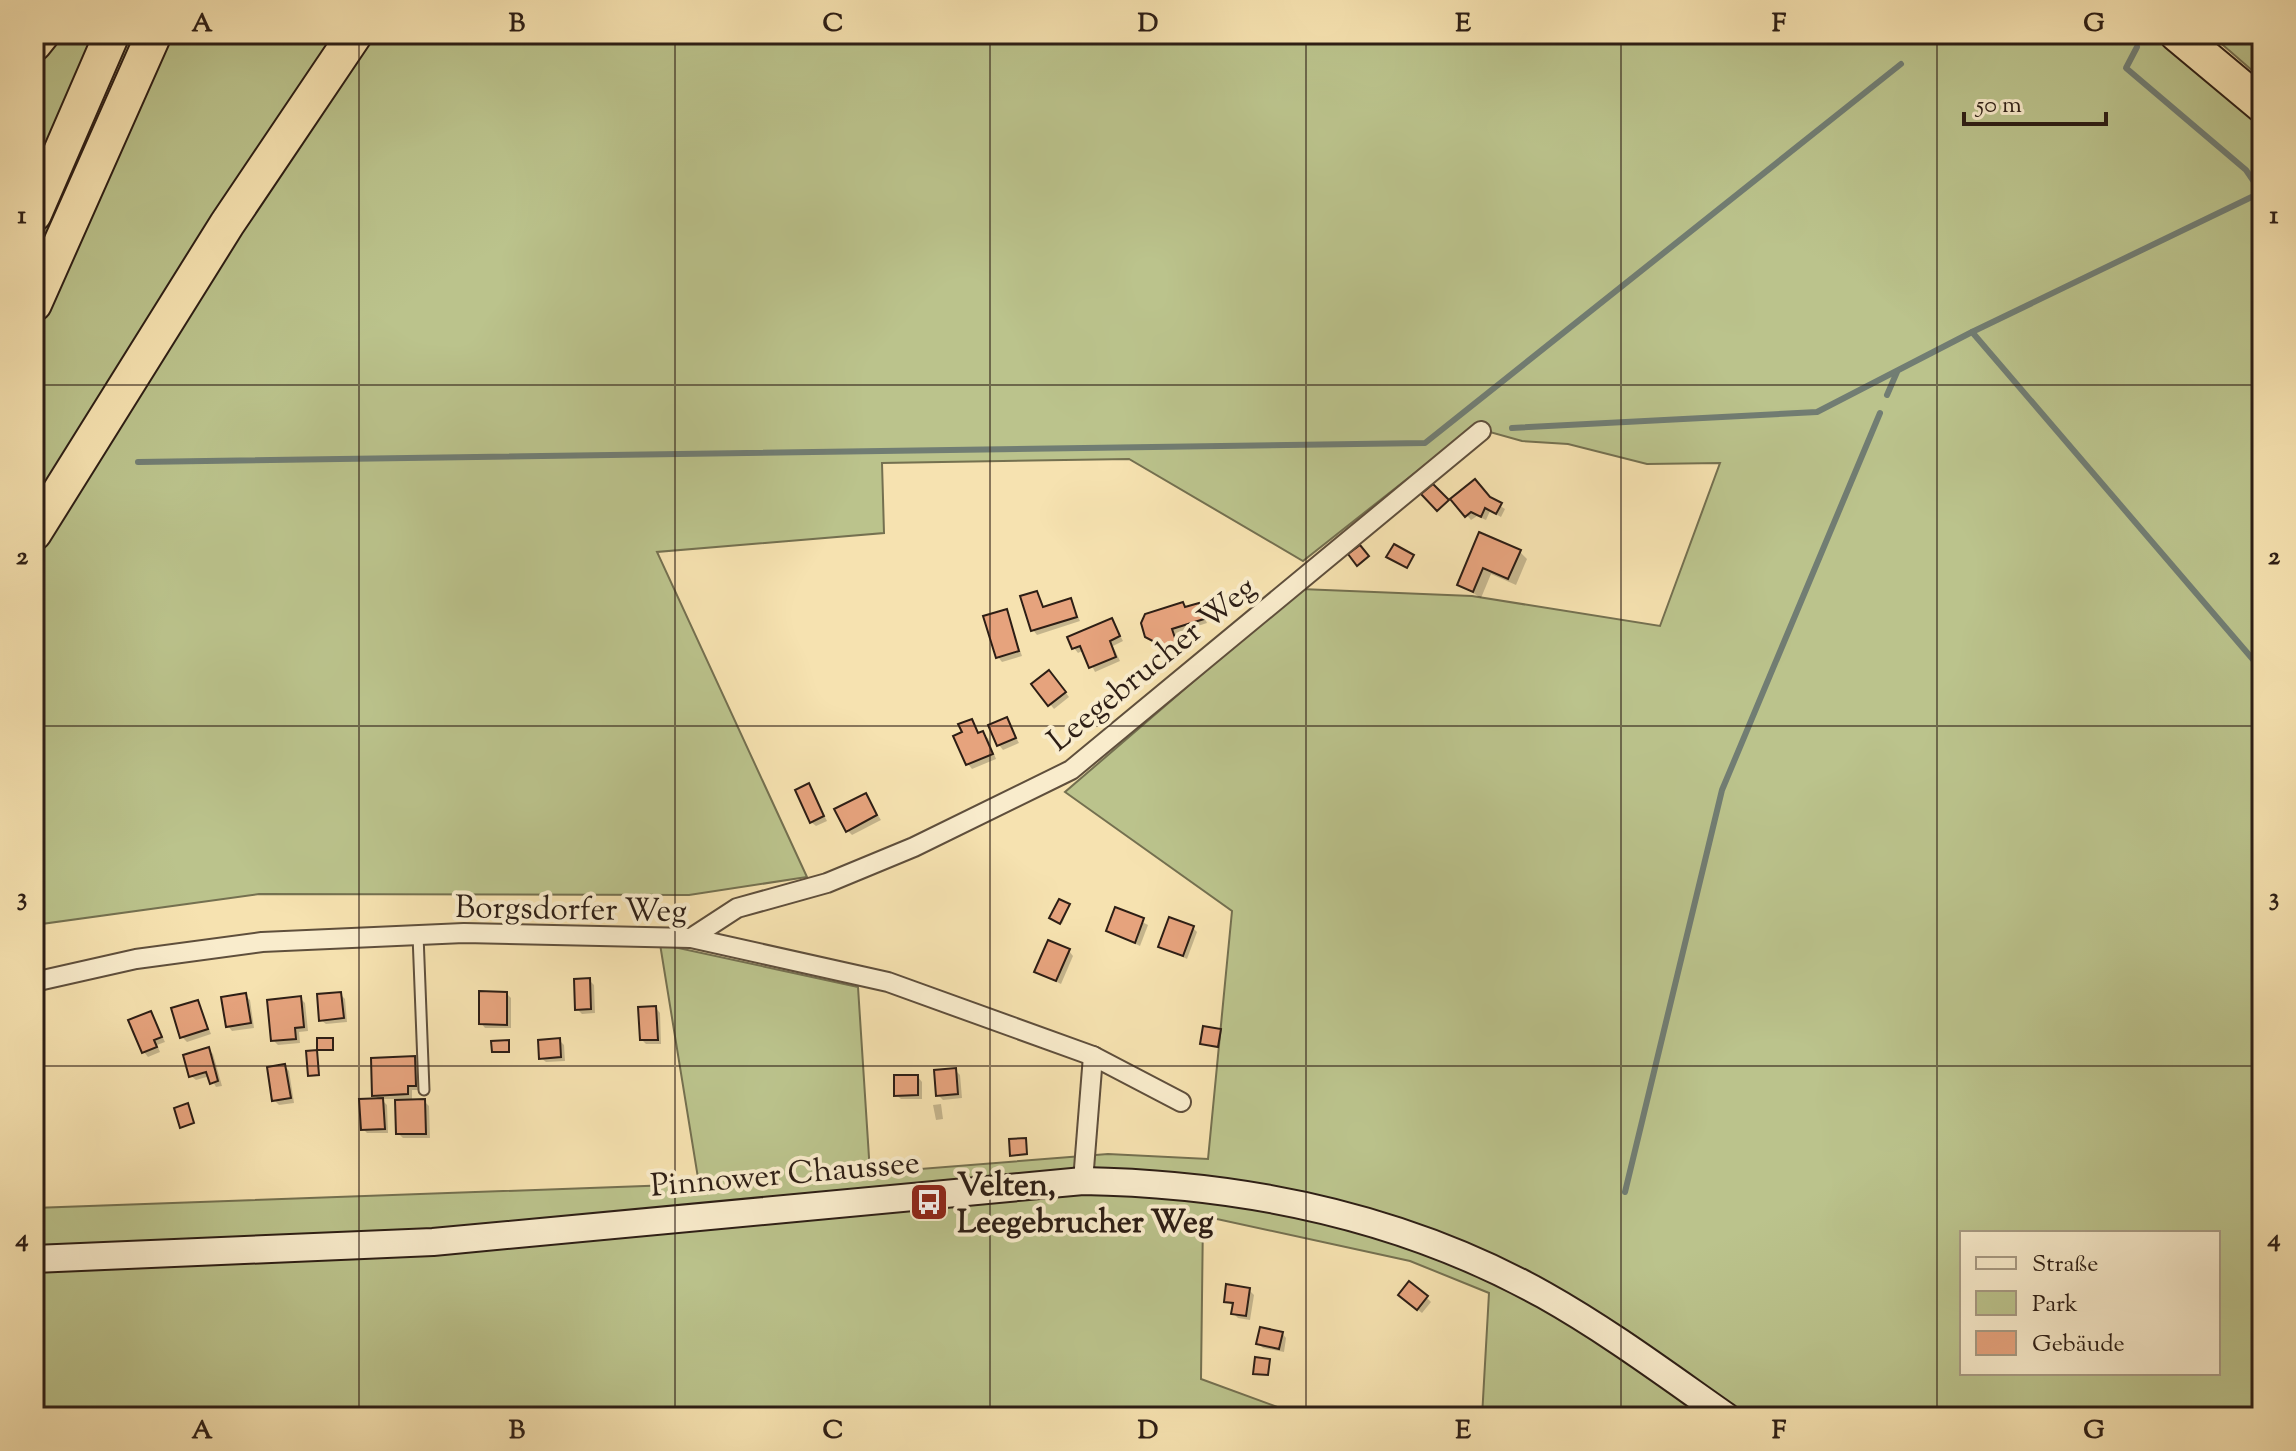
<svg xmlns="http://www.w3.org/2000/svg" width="2296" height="1451" font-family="'Sorts Mill Goudy',serif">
<rect width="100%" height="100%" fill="#f6e2b0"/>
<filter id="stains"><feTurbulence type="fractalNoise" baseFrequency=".0025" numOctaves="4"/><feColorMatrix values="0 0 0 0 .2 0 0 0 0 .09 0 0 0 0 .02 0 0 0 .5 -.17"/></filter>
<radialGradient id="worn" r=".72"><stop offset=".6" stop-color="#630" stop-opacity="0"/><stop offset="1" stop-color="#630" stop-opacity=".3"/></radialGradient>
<g fill="#bbc38c" stroke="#747050" stroke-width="2" fill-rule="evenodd">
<path d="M34 34H2153L2224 88 2262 123V1417H1482L1489 1293 1410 1261 1203 1216 1201 1379 1305 1417H34V1208L699 1184 660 944 858 987 870 1173 1108 1154 1208 1159 1232 911 1065 792 1301 589 1472 596 1660 626 1720 463 1647 464 1568 444 1522 441 1490 432 1440 453 1303 561 1129 459 882 463 884 533 657 552 807 877 689 895 259 894 34 925ZM1962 1233H2218V1373H1962Z"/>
<path d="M2209 34H2262V79L2216 39Z"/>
</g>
<g fill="#0003">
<path d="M1453 499 1491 500 1505 509 1501 517 1490 511 1486 520 1477 516 1471 520Z"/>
<path d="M1480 535 1520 552 1527 559 1516 585 1491 574 1481 598 1459 584Z"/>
<path d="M1037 593 1045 609 1071 601 1080 621 1037 635 1033 630Z"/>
<path d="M1182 604 1187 609 1198 605 1207 623 1176 633 1181 648 1172 651 1147 636Z"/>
<path d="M1006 611 1022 656 1002 662 998 657Z"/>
<path d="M1112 620 1123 641 1113 646 1120 661 1095 672 1084 650 1078 653 1074 648Z"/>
<path d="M1054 677 1069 697 1054 709 1050 704Z"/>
<path d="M1006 719 1019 743 1003 750 999 745Z"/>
<path d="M971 721 979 735 988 738 996 759 972 769 968 764 964 733Z"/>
<path d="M809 786 827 821 816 826 811 822Z"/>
<path d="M865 795 881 820 852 835 847 830Z"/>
<path d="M1069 906 1062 924 1053 919Z"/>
<path d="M1117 909 1148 925 1140 946 1108 931Z"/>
<path d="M1193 928 1197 932 1187 959 1160 946Z"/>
<path d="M1069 951 1073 956 1061 984 1036 972Z"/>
<path d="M589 980 594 985 595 1013 582 1014 577 1009Z"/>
<path d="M340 994 345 999 347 1022 326 1024 321 1020Z"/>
<path d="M507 994 511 998V1028H485L481 1023Z"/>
<path d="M245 995 250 1000 254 1028 232 1031 228 1026Z"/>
<path d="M300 998 305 1003 308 1031 299 1032 300 1043 278 1045 273 1040Z"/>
<path d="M198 1002 211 1034 187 1042 182 1037Z"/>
<path d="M656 1008 660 1013 661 1044H646L642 1040Z"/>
<path d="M151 1013 165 1042 157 1045 160 1052 148 1057 144 1052Z"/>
<path d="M559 1040 564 1045 565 1061 546 1062 541 1058Z"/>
<path d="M208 1049 213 1054 222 1086 216 1087 210 1076 196 1080 191 1076Z"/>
<path d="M414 1058 419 1063 420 1090H412V1102L424 1101 429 1106 430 1138H403L398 1133 397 1099H381L387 1105 388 1133H367L363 1129 380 1100 374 1095Z"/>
<path d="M285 1066 289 1071 294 1103 279 1105 274 1100Z"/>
<path d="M955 1070 960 1075 962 1098 943 1100 938 1095Z"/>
<path d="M918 1077 922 1082V1099H901L896 1095Z"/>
<path d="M941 1104 943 1119 936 1120 933 1105Z"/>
<path d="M1249 1290 1254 1295 1250 1320 1238 1318 1233 1313 1234 1306 1226 1301Z"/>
<path d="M1426 1297 1431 1302 1422 1313 1406 1300Z"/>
<path d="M1282 1333 1286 1338 1284 1352 1263 1348 1259 1344Z"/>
</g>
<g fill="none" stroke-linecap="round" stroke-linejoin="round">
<g stroke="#717d73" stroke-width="6">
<path d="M2137 47 2126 68 2246 170 2261 192"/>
<path d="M1972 332 2262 670"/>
<path d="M1887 395 1897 372"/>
<path d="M1512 428 1817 412 1972 332 2262 192"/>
<path d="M138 462 1425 443 1901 64"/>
<path d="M1625 1192 1722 790 1880 413"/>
</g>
</g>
<g fill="#e6a37d" stroke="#2d1e15" stroke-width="2">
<path d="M1475 479 1490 497 1502 503 1496 514 1485 508 1481 517 1471 512 1465 517 1450 499Z"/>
<path d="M1433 484 1449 500 1437 511 1421 494Z"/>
<path d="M1479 532 1521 550 1508 579 1483 568 1473 592 1457 585Z"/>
<path d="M1394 544 1414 555 1407 568 1386 557Z"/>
<path d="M1360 545 1369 556 1357 566 1348 554Z"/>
<path d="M1037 591 1043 607 1071 598 1077 617 1031 631 1020 596Z"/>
<path d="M1183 602 1185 607 1199 603 1204 619 1172 629 1177 644 1166 648 1145 637 1141 623 1145 614Z"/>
<path d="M1007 609 1019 651 996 658 983 616Z"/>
<path d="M1112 618 1120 636 1110 641 1116 657 1089 668 1080 646 1072 649 1067 637Z"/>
<path d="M1049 670 1066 692 1048 706 1031 684Z"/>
<path d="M1007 717 1016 738 997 746 988 725Z"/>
<path d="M972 719 978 733 983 731 993 754 966 765 953 736 962 732 958 724Z"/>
<path d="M809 783 824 816 810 823 795 790Z"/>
<path d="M866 793 877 815 846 832 834 809Z"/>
<path d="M1059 899 1070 904 1060 924 1049 918Z"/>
<path d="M1115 907 1144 918 1135 943 1106 931Z"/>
<path d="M1169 917 1194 926 1183 956 1158 947Z"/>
<path d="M1048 940 1070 949 1056 981 1034 972Z"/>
<path d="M590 978 591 1009 575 1010 574 979Z"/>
<path d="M479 991 507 992V1025L479 1024Z"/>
<path d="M341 992 344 1018 319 1021 317 994Z"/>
<path d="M246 993 251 1023 226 1027 221 997Z"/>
<path d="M301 996 304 1027 295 1028 296 1039 271 1041 267 1000Z"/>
<path d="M198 1000 208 1029 180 1038 171 1008Z"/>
<path d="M656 1006 658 1040H640L638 1007Z"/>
<path d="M151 1011 162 1037 154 1040 157 1047 142 1053 128 1020Z"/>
<path d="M1203 1026 1221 1029 1218 1047 1200 1044Z"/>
<rect x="317" y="1038" width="16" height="12"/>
<path d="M560 1038 561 1057 539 1059 538 1040Z"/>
<path d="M509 1040V1052H492L491 1041Z"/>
<path d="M209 1047 218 1081 210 1084 206 1072 189 1077 183 1055Z"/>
<path d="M317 1050 319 1075 308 1076 306 1051Z"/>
<path d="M415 1056 416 1086H408V1094L372 1096 371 1058Z"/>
<path d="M285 1064 291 1098 272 1101 267 1067Z"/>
<path d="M956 1068 958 1094 936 1096 934 1070Z"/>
<path d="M894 1075H918V1095L894 1096Z"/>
<path d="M383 1098 385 1129 361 1130 359 1099Z"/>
<path d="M425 1099 426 1134H396L395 1100Z"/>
<path d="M188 1103 194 1123 180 1128 174 1108Z"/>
<path d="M1026 1138 1027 1154 1010 1156 1009 1139Z"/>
<path d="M1409 1281 1428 1296 1417 1310 1398 1295Z"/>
<path d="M1226 1284 1250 1288 1246 1316 1231 1314 1233 1303 1224 1302Z"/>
<path d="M1260 1327 1283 1332 1279 1349 1256 1344Z"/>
<path d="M1255 1357 1270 1359 1268 1375 1253 1374Z"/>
</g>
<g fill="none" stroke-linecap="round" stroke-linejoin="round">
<defs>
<path id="service" d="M418 935 424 1090"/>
<g id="minor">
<path d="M691 938 737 908 827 883 914 847 1071 770 1481 431"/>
<path d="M34 982 136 959 262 942 464 933 691 938 888 982 1093 1056 1181 1102"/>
<path d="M1083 1181 1093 1056"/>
</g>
<path id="secondary" d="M34 1259 433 1242 1083 1181C1244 1184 1402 1216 1544 1295 1608 1331 1667 1375 1727 1417"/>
<g id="motorway">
<path d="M2177 34 2262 105"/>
<path d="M34 44 42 34"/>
<path d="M34 214 112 34"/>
<path d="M34 304 154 34"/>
<path d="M34 533 227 224 355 34"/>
</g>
</defs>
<use href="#service" stroke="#5f4f3c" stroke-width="13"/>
<use href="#minor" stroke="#5f4f3c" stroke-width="22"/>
<use href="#secondary" stroke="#2d1e15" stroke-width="30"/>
<use href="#motorway" stroke="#2d1e15" stroke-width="38"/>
<use href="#service" stroke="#f9eccc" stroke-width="9"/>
<use href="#minor" stroke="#f9eccc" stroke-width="18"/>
<use href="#secondary" stroke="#f9eccc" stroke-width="26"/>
<use href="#motorway" stroke="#f6e2b0" stroke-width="34"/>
</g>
<path fill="none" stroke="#2d1e15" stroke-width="2" stroke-opacity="0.55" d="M359 34V1417M675 34V1417M990 34V1417M1306 34V1417M1621 34V1417M1937 34V1417M34 385H2262M34 726H2262M34 1066H2262"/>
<defs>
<symbol id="bus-square" viewBox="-11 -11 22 22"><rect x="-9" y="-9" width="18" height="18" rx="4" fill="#8f2418" stroke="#f9eccc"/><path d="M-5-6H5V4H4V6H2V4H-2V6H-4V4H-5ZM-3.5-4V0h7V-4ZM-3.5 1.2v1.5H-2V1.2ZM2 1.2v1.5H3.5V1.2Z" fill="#fff"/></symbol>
</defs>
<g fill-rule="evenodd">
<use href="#bus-square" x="907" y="1180" width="44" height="44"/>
</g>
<g text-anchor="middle" stroke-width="8" stroke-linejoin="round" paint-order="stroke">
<g font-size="32" fill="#2d1e15" stroke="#f9eccc">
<text transform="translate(1151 663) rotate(-39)" y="11">Leegebrucher Weg</text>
<text transform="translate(571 908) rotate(1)" y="11">Borgsdorfer Weg</text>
<text transform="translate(785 1173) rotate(-5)" y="11">Pinnower Chaussee</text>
</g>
<g font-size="32" font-weight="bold" fill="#2d1e15" stroke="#f9eccc" text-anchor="start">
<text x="957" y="1195">Velten,<tspan x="957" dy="37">Leegebrucher Weg</tspan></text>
</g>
</g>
<rect width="2296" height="1451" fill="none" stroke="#f6e2b0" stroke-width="88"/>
<rect x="1960" y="1231" width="260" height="144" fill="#f9eccc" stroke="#a79a83" stroke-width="2"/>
<rect x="1976" y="1257" width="40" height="12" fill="#f9eccc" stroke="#a79a83" stroke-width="2"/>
<text x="2032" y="1271" font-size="24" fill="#2d1e15">Straße</text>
<rect x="1976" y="1291" width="40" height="24" fill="#bbc38c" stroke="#a79a83" stroke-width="2"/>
<text x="2032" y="1311" font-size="24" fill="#2d1e15">Park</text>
<rect x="1976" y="1331" width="40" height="24" fill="#e6a37d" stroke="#a79a83" stroke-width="2"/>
<text x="2032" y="1351" font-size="24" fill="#2d1e15">Gebäude</text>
<path d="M1964 112v12h142v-12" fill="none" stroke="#2d1e15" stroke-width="4"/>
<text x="1976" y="112" font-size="24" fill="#2d1e15" stroke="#f9eccc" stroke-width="6" paint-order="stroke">50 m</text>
<rect x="44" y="44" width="2208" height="1363" fill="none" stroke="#2d1e15" stroke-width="3"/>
<g font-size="26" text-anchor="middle" font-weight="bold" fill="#2d1e15">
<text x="202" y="31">A</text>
<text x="517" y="31">B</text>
<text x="833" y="31">C</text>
<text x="1148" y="31">D</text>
<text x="1463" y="31">E</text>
<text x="1779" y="31">F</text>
<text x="2094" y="31">G</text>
<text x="22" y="223">1</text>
<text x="2274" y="223">1</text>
<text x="22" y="564">2</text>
<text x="2274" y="564">2</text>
<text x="22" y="905">3</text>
<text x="2274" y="905">3</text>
<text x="22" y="1246">4</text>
<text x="2274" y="1246">4</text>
<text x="202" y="1438">A</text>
<text x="517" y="1438">B</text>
<text x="833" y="1438">C</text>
<text x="1148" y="1438">D</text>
<text x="1463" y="1438">E</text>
<text x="1779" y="1438">F</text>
<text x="2094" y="1438">G</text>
</g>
<rect width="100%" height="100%" filter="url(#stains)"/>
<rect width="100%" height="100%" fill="url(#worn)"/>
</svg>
